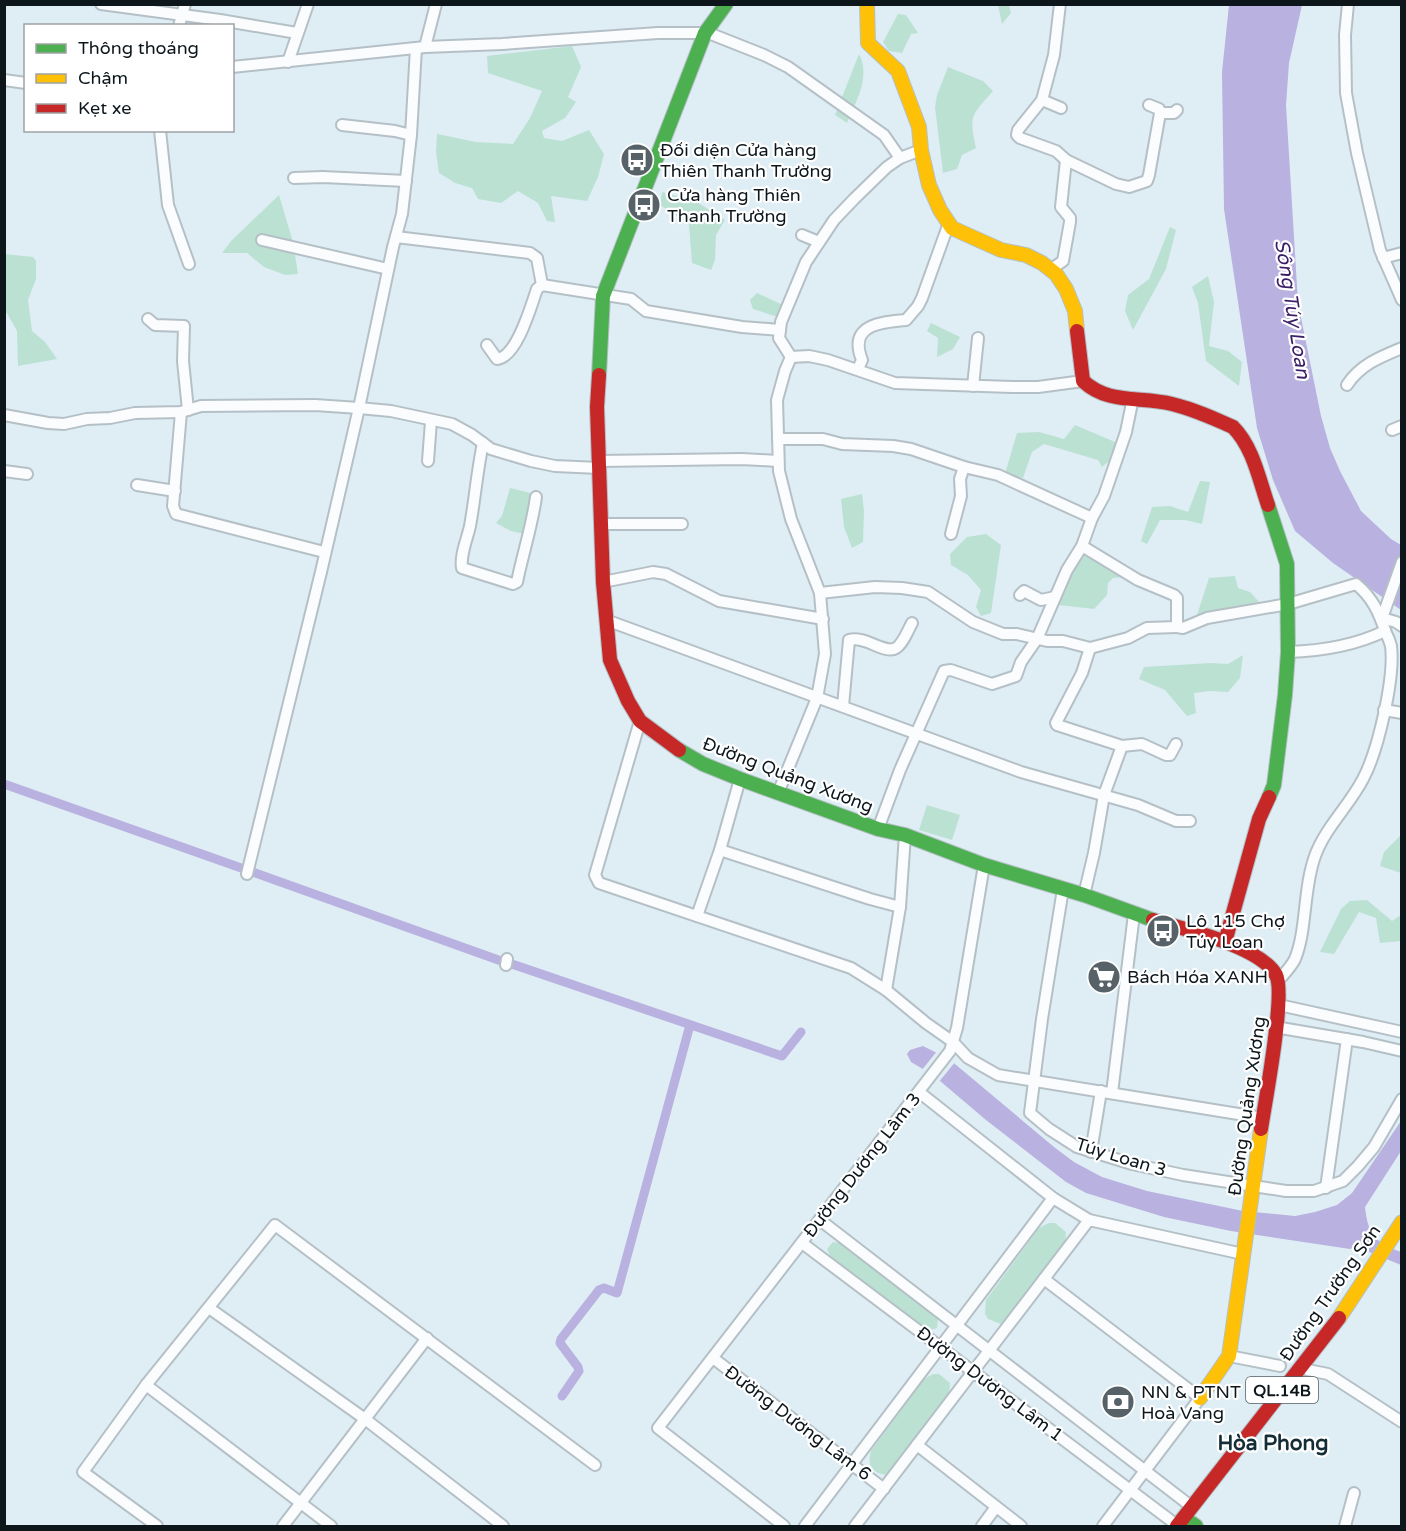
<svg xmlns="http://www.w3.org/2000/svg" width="1406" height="1531" font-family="'Varela Round',sans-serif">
<rect width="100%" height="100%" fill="#dfeef5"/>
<g fill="#bbe1d3">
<path d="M998 5H1009L1011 13 1002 24Z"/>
<path d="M898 14 906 15 918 33 911 34 902 53 889 51 883 42Z"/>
<path d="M572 46 581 67 568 97 576 102 565 118 542 131 544 138 562 141 589 130 604 154 598 177 587 201 551 196 555 222 547 221 538 203 518 191 501 203 478 199 472 188 455 183 439 173 436 152 437 134 476 142 513 144 530 118 542 91 488 73 487 56Z"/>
<path d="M859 54C871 77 856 101 847 123L835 115Z"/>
<path d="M948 67 983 81 993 91C971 116 969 115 976 148L962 155 957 169 943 173 935 107 937 95Z"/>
<path d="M662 192 697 202 725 220 716 235 715 260 711 270 692 263 689 224 660 205Z"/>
<path d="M279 195 293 242 298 274 285 275 264 267 247 253H222L232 240Z"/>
<path d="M1170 227 1176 230 1166 269 1133 330 1125 311 1128 295 1149 279Z"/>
<path d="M5 254 33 257 36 261V279L28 300 32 331 45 342 57 359 18 366 17 331 7 313H5Z"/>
<path d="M1208 276 1214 302 1209 346 1228 351 1242 362 1239 386 1206 361 1198 303 1192 287Z"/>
<path d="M757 293 783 305 778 317 753 309 750 300Z"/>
<path d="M931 323 960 337 953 349 937 357 938 338 927 331Z"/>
<path d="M1075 425 1115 442 1114 457 1102 467 1098 460 1044 444 1032 452 1023 478 1005 474 1017 433 1039 432 1064 439Z"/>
<path d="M1200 481 1210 482 1202 524 1185 520H1160L1147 544 1141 541 1152 507 1170 506 1188 512Z"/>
<path d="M510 488 539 495C540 510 541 524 529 535L511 531 496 523 502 516Z"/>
<path d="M862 494 864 511 863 542 852 548 844 527 841 499Z"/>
<path d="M986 534 1001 545 991 613 981 616 976 607 981 590 968 575 951 565 950 554 967 537Z"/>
<path d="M1086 546 1124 577 1113 578 1108 583 1107 595 1094 609 1058 605 1069 571Z"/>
<path d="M1235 576 1238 588 1250 592 1259 602 1197 615 1209 578Z"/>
<path d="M1243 655 1240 678 1228 692 1210 691 1194 693 1196 713 1187 716 1165 690 1139 679 1144 667 1211 663 1228 664Z"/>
<path d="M927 805 960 815 952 840 919 830Z"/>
<path d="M1401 835V873L1380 866 1384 852Z"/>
<path d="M1367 900 1392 921 1401 915V941L1380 943 1376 918 1359 912 1334 954 1320 952 1341 909 1350 901Z"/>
<path d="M1049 1223H1055L1066 1232 1065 1247 1003 1325 988 1319 985 1314 986 1300 1039 1228Z"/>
<path d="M833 1242 839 1243 935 1315 938 1318 937 1328 928 1331 831 1258 827 1249Z"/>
<path d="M933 1374H939L950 1383 949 1398 892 1473 887 1475C871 1473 867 1465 871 1451L924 1379Z"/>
</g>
<g fill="#b9b1df">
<path d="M1229 5H1302L1289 63 1286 105 1298 303 1321 416 1330 448 1340 471 1361 511 1391 539 1401 545V610L1333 563 1295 531 1273 480 1257 428 1224 209 1222 72Z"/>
<path d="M923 1046 949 1059 1054 1147 1074 1162 1102 1177 1147 1191 1243 1211 1295 1216 1315 1212 1337 1205 1352 1193 1401 1121V1151L1365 1207C1368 1235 1375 1242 1401 1252V1265L1357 1247 1350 1249 1231 1231 1164 1217 1086 1193 1066 1182 986 1120 933 1075 911 1062 907 1054 910 1050Z"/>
</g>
<path fill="#dfeef5" d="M938 1050 956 1061 938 1083 921 1071Z"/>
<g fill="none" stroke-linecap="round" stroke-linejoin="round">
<g stroke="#b9b1df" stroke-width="9">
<path d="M4 784 244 869"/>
<path d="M250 871 504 962"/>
<path d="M509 963 782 1056 801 1032"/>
<path d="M562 1396 579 1371 578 1367 560 1343 561 1339 599 1290 604 1288 617 1293 690 1025"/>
</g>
<defs>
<g id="street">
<path d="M101 4 220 20 297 33"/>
<path d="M1060 4 1054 55 1042 100 1018 130 1017 135 1020 138 1056 151 1066 160 1116 184 1129 187 1147 181 1149 175 1160 113 1159 109 1149 105"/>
<path d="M1348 4 1345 35 1346 93 1357 153 1380 250 1402 300"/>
<path d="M179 26 185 4"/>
<path d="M706 32 764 55 788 67 884 135 900 158"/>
<path d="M425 47 436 4"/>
<path d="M288 62 308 4"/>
<path d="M232 67 425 47 502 44 658 33H705"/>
<path d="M4 80 26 83"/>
<path d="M1042 100 1061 108"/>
<path d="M1160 113H1174L1177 110"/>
<path d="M342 125 395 131 411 135 416 48"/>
<path d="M160 130 168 205 189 264"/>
<path d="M294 178 323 177 406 181"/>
<path d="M802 235 819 242"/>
<path d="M396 237 530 253 537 258 542 285"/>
<path d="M262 240 388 269"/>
<path d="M1383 258 1402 253"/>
<path d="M1050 270 1063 261 1070 222V218L1061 207 1066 160"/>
<path d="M148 319 155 325 184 326 183 361 188 410"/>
<path d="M487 345 497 359C517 357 531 306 537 289L542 285 631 299 646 311 742 327 780 330"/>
<path d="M791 357 809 356 828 360 895 383 1012 387H1038L1083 381"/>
<path d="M791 357 779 338 781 322 806 262 834 220 855 198 887 167 900 158 921 150"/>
<path d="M858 369 862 360C848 325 880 322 906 320L918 306 922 298 949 223"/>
<path d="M1347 385C1360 365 1380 357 1402 348"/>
<path d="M973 386 978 338"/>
<path d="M181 412 173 506 176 514 324 552"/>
<path d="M4 415 48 423 64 424 87 419 110 418 135 413 181 412 201 406 315 405 359 408 391 411 452 424 472 435 491 449 531 461 555 466 599 468"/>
<path d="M1392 430 1402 426"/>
<path d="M778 439H823L842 444 893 446 911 449 964 467 998 475 1092 518"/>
<path d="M483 443C477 471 475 499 470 526 467 540 460 554 462 568L513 584 517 582C523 553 532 526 536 497"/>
<path d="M428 461 431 421"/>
<path d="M599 461 742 459 778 461"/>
<path d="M4 471 27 474"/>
<path d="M137 485 175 491"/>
<path d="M602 524H682"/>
<path d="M951 534 961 496 960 479 964 467"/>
<path d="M1082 546 1138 580 1174 595 1177 598V627L1183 628 1207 618 1288 604 1356 584C1373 598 1379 613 1386 633 1388 637 1390 642 1391 646 1395 678 1378 751 1363 779 1349 806 1325 828 1315 856 1303 889 1307 930 1295 959 1291 967 1284 974 1278 981"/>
<path d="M1402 562 1382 618 1396 622 1402 626"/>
<path d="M603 582 653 572 666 574 719 601 823 619"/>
<path d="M820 593 875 587 902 588 928 592 973 622 1003 634H1017L1047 641H1063L1090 648 1082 673 1056 723 1057 725 1122 746 1142 744 1166 755H1170L1176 744"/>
<path d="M1020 595 1024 591 1041 600 1055 597"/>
<path d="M606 620 1021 772 1138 805 1176 821H1190"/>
<path d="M1090 648 1128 638 1147 628 1177 627"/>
<path d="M1288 652C1321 651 1356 645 1385 631"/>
<path d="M843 706 849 640C865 635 885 655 896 648 903 644 908 630 912 623"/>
<path d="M1384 710 1402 713"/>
<path d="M640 721 595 875 599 883 851 968 886 990 926 1023 953 1042 968 1058 998 1075 1263 1118"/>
<path d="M778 793 817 698 825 654 820 593 791 519 779 471 777 400 785 371 791 357"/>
<path d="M878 829 900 770 944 671 951 670 992 684 1016 676 1021 662 1037 639 1067 570 1082 546 1092 518 1104 496 1126 432 1133 398"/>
<path d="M720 850 870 899 900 907"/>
<path d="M247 874 321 572 359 408 393 247 402 214 411 135"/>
<path d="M1063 889 1042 1019 1030 1113 1049 1129 1077 1147 1132 1164 1183 1175 1286 1191H1314L1343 1181 1358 1166 1374 1147 1402 1099"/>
<path d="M1084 895 1094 853 1104 795 1122 746"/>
<path d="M697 916 720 850 740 779"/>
<path d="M506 965 507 959"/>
<path d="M886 990 900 907 905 835"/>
<path d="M1279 1005 1402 1032"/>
<path d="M1275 1027 1363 1042 1402 1051"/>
<path d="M919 1092 1053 1198 1089 1220 1243 1254"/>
<path d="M1112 1093 1134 914"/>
<path d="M1091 1152 1101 1091"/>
<path d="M1326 1188 1347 1039"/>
<path d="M820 1220 1192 1507"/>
<path d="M802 1243 1178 1526"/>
<path d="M1044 1279 1200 1398 1103 1526"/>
<path d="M209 1308 365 1419 503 1526"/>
<path d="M1229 1356 1280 1366"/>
<path d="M713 1358 884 1489"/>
<path d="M1308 1370 1328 1374 1402 1422"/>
<path d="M146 1385 331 1526"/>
<path d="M917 1445 1021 1526"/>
<path d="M157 1526 83 1472 146 1385 275 1225 595 1465"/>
<path d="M283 1526 427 1338"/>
<path d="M784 1526 658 1428 950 1051 957 1028 984 865"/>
<path d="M805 1526 1053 1198"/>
<path d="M855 1526 1089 1220"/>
<path d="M982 1526 996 1507"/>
<path d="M1345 1526 1354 1493"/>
</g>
<g id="fast">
<path d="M599 375 603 296 705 33 726 4"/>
<path d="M1268 505 1287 564 1288 652 1285 695 1274 785 1269 797"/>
<path d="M679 750 703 764 740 779 878 829 905 835 984 865 1084 895 1153 920"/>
<path d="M1184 1518 1196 1526"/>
</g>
<g id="slow">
<path d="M867 4 868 43 898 71 919 127 921 150 929 185 940 210 952 228 1001 250 1026 255 1042 263 1056 274 1066 289 1075 311 1077 331"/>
<path d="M1339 1318 1402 1222"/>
<path d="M1200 1398 1229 1356 1261 1129"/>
</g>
<g id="jam">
<path d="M1077 331 1083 381C1109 405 1140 396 1172 404 1193 409 1213 418 1233 427 1253 447 1259 479 1268 505"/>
<path d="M599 375 597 407 603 582 610 660 628 701 640 721 679 750"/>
<path d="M1153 920C1184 929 1260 946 1276 975 1286 994 1265 1102 1261 1129"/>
<path d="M1225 942 1259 819 1269 797"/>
<path d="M1177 1526 1339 1318"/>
</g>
</defs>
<use href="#street" stroke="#b5c0c6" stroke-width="14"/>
<use href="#fast" stroke="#b5c0c6" stroke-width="16"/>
<use href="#slow" stroke="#b5c0c6" stroke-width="16"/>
<use href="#jam" stroke="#b5c0c6" stroke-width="16"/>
<use href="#street" stroke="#fafcfe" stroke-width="10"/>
<use href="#fast" stroke="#4caf50" stroke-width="14"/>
<use href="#slow" stroke="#ffc107" stroke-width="14"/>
<use href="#jam" stroke="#c62828" stroke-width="14"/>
</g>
<defs>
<symbol id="bus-disc" viewBox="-11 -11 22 22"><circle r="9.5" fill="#566267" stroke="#fff"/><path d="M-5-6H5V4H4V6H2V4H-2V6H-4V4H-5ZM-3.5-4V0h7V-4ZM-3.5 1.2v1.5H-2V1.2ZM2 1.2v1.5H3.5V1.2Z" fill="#fff"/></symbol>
<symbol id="supermarket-disc" viewBox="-11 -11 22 22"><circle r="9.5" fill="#566267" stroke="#fff"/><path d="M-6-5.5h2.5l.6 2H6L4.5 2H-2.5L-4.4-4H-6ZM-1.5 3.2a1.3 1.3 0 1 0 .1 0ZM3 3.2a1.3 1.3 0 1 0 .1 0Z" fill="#fff"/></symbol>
<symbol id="bank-disc" viewBox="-11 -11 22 22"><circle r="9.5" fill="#566267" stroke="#fff"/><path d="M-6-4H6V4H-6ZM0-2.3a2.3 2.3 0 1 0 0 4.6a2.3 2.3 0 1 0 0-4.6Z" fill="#fff"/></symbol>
</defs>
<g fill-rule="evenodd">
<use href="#bus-disc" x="618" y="141" width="38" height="38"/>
<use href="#bus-disc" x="625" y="186" width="38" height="38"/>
<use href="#bus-disc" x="1144" y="912" width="38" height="38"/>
<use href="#supermarket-disc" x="1085" y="958" width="38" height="38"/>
<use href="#bank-disc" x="1099" y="1383" width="38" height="38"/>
</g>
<g text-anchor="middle" stroke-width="4.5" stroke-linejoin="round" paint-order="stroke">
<rect fill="#fff" stroke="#555c5f" stroke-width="1.5" x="1246" y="1377" width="72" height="26" rx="4.5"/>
<g font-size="16" font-weight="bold" fill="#0c161b">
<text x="1282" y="1396">QL.14B</text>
</g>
<g font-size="18" fill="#0c161b" stroke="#fff" text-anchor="start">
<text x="660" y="156">Đối diện Cửa hàng<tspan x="660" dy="21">Thiên Thanh Trường</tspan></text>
<text x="667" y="201">Cửa hàng Thiên<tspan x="667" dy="21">Thanh Trường</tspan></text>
<text x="1186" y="927">Lô 115 Chợ<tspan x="1186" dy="21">Túy Loan</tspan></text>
<text x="1127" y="983">Bách Hóa XANH</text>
<text x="1141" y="1398">NN &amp; PTNT<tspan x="1141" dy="21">Hoà Vang</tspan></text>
</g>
<g font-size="18" fill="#0c161b" stroke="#fff">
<text transform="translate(788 775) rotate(21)" y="6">Đường Quảng Xương</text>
<text transform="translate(1247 1106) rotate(-82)" y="6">Đường Quảng Xương</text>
<text transform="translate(1121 1157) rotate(17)" y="6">Túy Loan 3</text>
<text transform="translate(862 1165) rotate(-52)" y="6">Đường Dương Lâm 3</text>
<text transform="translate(1330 1293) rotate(-55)" y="6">Đường Trường Sơn</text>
<text transform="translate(990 1384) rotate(37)" y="6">Đường Dương Lâm 1</text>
<text transform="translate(798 1423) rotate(37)" y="6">Đường Dương Lâm 6</text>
</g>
<g font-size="20" font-style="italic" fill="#3a1e67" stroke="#fff">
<text transform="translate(1293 309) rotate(81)" y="7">Sông Túy Loan</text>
</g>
<g font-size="21" font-weight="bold" fill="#152d37" stroke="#fff">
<text x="1273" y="1450">Hòa Phong</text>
</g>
</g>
<rect width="1406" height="1531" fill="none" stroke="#0c161b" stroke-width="12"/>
<rect x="24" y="24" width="210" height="108" fill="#ffffff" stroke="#9ea2a4" stroke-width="1.5"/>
<rect x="36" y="44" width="30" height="9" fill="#4caf50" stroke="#9ea2a4" stroke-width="1.5"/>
<text x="78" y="54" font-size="18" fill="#0c161b">Thông thoáng</text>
<rect x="36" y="74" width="30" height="9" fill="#ffc107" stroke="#9ea2a4" stroke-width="1.5"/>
<text x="78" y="84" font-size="18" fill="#0c161b">Chậm</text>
<rect x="36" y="104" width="30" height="9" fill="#c62828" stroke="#9ea2a4" stroke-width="1.5"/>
<text x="78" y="114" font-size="18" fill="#0c161b">Kẹt xe</text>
</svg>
